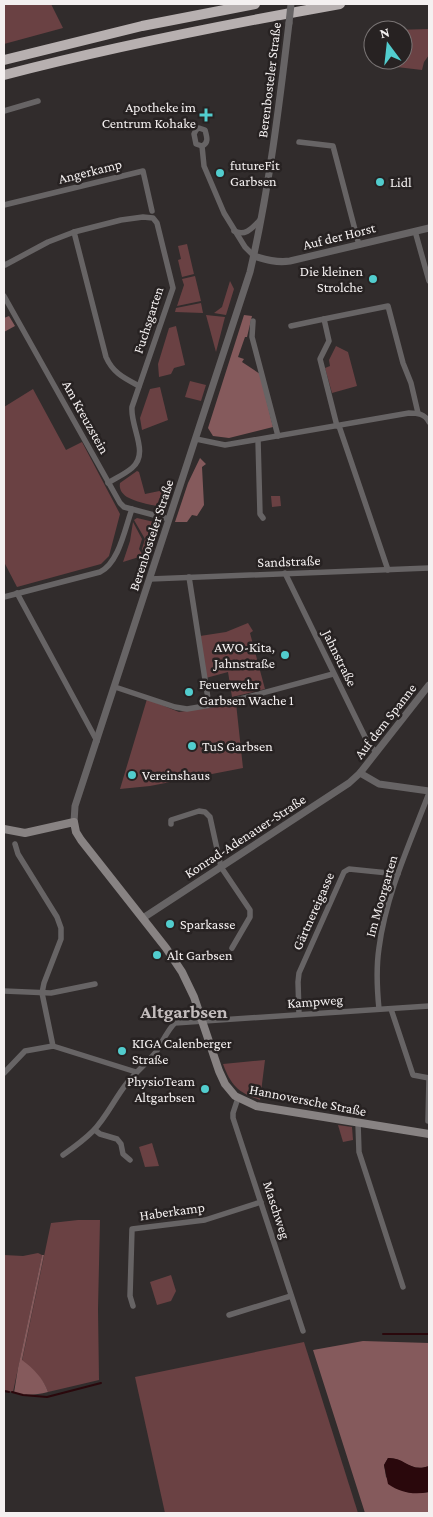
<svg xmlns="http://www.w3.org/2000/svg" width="433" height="1517" font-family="'Crimson Pro',serif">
<rect width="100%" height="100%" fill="#312c2c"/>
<g fill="#6a4143">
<path d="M4 4H51L63 28 4 44Z"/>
<path d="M390 25 395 30 429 29V55L424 62 422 70 380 65 372 61 364 40 373 34V60H403V30H379Z"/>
<path d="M187 244 194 274 182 277 178 260 181 259 178 246Z"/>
<path d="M195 276 201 301 177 306 184 285 182 279Z"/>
<path d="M230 281 234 289 226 315 214 313 222 307Z"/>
<path d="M201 303 203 313 175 312 176 308Z"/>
<path d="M206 315 225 317 216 352Z"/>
<path d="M176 326 185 365 174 368 171 374 159 377 158 364 169 328Z"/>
<path d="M336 346 348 352 357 386 332 393 325 368 330 366 329 360Z"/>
<path d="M190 381 206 385 201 401 185 397Z"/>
<path d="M160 387 168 420 142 430 140 418 150 389Z"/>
<path d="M33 389 66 450 82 442 120 514 109 556 101 564 17 587 4 562V407Z"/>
<path d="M137 471 139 472 145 494 169 489 163 505C156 508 134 501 127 497 121 493 119 488 120 483Z"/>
<path d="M271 496H280L281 506 272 507Z"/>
<path d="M137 518 154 522 156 524 146 556 142 549 145 539 134 520Z"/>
<path d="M133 522 142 539 139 549 145 559 143 562 140 563 139 557 123 562 130 541Z"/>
<path d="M248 623 253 631 250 633 265 689 232 697 228 672 206 678 200 636 226 632Z"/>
<path d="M147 699 179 712 236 703 243 768 150 786 120 789Z"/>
<path d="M265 1060 260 1100C239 1093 231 1086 223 1064Z"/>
<path d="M338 1125 352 1127 353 1140 343 1142Z"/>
<path d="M152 1143 159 1166 145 1167 139 1147Z"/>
<path d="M78 1220H100L98 1309 99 1380 48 1392C43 1378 33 1370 22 1361L51 1223Z"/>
<path d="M38 1253 42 1255 13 1392 4 1390V1255L23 1256Z"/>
<path d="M171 1275 176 1291 171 1301 157 1305 150 1282Z"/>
<path d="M304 1342 358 1513H165L135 1377Z"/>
</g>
<g fill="#855a5c">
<path d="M244 315 252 316 247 337H245L238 357 244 359 242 362 260 374 273 427 229 438 213 436 208 428Z"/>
<path d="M9 316 15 326 4 332V318Z"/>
<path d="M200 458 206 464 202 467 204 505 197 516 192 515 187 522H175L188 483Z"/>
<path d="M42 1255H44L22 1360C33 1368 44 1379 48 1392 36 1395 26 1396 14 1393L18 1368Z"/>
<path d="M363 1341 429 1343V1466C410 1473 405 1458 388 1458L384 1465 386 1477C405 1492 404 1495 429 1492V1513H365L313 1350Z"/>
</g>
<path fill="#2a080c" d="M388 1458C405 1457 410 1473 429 1466V1492C414 1495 401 1493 388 1484L384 1465Z"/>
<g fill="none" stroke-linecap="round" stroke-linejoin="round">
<g stroke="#2a080c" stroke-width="2">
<path d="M383 1334H429"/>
<path d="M4 1391 9 1392"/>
<path d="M12 1392 23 1395 47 1397 101 1383"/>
</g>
<g stroke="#676465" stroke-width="5.5">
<path d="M4 111 38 101"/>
<path d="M199 128 205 130C207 137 209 143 202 146L196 144 194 134 196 130Z"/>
<path d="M299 142 333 146 359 245"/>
<path d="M202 146 204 166 224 213 245 247 254 256"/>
<path d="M4 205 143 171 152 211"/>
<path d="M234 231C246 237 253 227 261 219"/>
<path d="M415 231 429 281"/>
<path d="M74 232 106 357C113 373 124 378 139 386"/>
<path d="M4 264 5 265 48 242 74 232 121 220 143 217 153 218 157 223 173 288 132 407C130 427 150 453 132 468 125 474 116 478 108 483"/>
<path d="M4 296 120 503 124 507 169 519"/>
<path d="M253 321 252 337 278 436"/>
<path d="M291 326 324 319"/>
<path d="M337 426 320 359 329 341 324 319 388 306 403 363 411 383 418 413"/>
<path d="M339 426 388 570"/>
<path d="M196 439 225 445 409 413C418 413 425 414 429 422"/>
<path d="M258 440 260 514 263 518"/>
<path d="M285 573 368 743 376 752"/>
<path d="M189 577 209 705"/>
<path d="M150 579 429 568"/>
<path d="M17 593 97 741"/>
<path d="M4 597 100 572C119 563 125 528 132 509"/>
<path d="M115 687 175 707 187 709 229 702 333 674"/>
<path d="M171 824V820L199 811 205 812 210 817 221 867 250 910V917L232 948"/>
<path d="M15 844 18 854 57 917 61 928V939L44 983 42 993 53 1046"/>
<path d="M4 991 51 993 95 984"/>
<path d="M379 1009C377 989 376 968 379 948 386 894 410 843 429 793"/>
<path d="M391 1009 413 1075 429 1078"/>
<path d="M299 1014 298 982 299 973 344 872 349 869 398 874"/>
<path d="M4 1073 25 1051 53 1046 136 1072"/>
<path d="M238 1098 233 1113V1118L303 1331"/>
<path d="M428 1121 429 1078"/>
<path d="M358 1123 359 1152 403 1287"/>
<path d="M95 1130 100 1134 117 1139 121 1144 123 1154 130 1160"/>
<path d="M63 1155C73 1148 84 1140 93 1131 106 1118 115 1098 127 1083 136 1072 147 1063 156 1052 162 1043 168 1029 175 1023L429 1006"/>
<path d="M133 1306 130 1296 132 1229 205 1220 261 1202"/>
<path d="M229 1315 291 1296"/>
</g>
<g stroke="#676465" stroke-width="7">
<path d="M254 256C266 260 277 263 290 261L429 228"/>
<path d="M360 773 379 784 429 791"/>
<path d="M74 822 75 806 250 272C269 190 279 107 289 23"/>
<path d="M143 918 349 783 360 773 429 685"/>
</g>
<path stroke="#888383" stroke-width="8" d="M4 829 25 833 74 822 76 832 81 840 166 948 182 972 194 997 219 1071 225 1084 235 1096 256 1106 429 1134"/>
<g stroke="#b7b0b0" stroke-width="10">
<path d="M4 60 142 26 255 4"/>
<path d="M4 75C115 46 228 24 340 4"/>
</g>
<path stroke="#676465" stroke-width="7" d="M289 23 291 4"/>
</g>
<g fill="#52cdce" stroke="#272222" stroke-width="2">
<path d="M203.5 107.5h5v5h5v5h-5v5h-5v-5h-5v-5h5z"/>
<circle cx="220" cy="173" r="5"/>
<circle cx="380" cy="182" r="5"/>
<circle cx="373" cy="279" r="5"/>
<circle cx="285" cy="655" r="5"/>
<circle cx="189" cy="692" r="5"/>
<circle cx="192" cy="746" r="5"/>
<circle cx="132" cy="775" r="5"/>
<circle cx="170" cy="924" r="5"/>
<circle cx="157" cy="955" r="5"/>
<circle cx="122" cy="1051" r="5"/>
<circle cx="205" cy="1089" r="5"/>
</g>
<g text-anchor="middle" stroke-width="5" stroke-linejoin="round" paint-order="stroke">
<g font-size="14" fill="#f4f0f0" stroke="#272222">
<text transform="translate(269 80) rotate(-83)" y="5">Berenbosteler Straße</text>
<text transform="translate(90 171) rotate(-14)" y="5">Angerkamp</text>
<text transform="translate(339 236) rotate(-14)" y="5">Auf der Horst</text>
<text transform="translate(148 320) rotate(-72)" y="5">Fuchsgarten</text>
<text transform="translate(86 417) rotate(61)" y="5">Am Kreuzstein</text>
<text transform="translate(151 535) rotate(-72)" y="5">Berenbosteler Straße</text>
<text transform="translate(289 561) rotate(-2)" y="5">Sandstraße</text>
<text transform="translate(340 658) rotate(64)" y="5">Jahnstraße</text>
<text transform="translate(385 721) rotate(-52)" y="5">Auf dem Spanne</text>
<text transform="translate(245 836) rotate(-33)" y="5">Konrad-Adenauer-Straße</text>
<text transform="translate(381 896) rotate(-74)" y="5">Im Moorgarten</text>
<text transform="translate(313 911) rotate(-66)" y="5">Gärtnereigasse</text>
<text transform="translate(315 1001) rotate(-4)" y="5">Kampweg</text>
<text transform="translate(308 1100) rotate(11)" y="5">Hannoversche Straße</text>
<text transform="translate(277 1210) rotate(72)" y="5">Maschweg</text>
<text transform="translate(172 1211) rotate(-8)" y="5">Haberkamp</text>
</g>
<g font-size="14" fill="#f4f0f0" stroke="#272222" text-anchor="start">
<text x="196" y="112" text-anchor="end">Apotheke im<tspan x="196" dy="16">Centrum Kohake</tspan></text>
<text x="230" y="170">futureFit<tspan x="230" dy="16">Garbsen</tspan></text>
<text x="390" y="187">Lidl</text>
<text x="363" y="276" text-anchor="end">Die kleinen<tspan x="363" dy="16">Strolche</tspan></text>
<text x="275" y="652" text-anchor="end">AWO-Kita,<tspan x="275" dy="16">Jahnstraße</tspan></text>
<text x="199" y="689">Feuerwehr<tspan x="199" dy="16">Garbsen Wache 1</tspan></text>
<text x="202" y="751">TuS Garbsen</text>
<text x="142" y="780">Vereinshaus</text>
<text x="180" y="929">Sparkasse</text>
<text x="167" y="960">Alt Garbsen</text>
<text x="132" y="1048">KIGA Calenberger<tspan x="132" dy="16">Straße</tspan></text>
<text x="195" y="1086" text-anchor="end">PhysioTeam<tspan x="195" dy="16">Altgarbsen</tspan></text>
</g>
<g font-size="19" font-weight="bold" fill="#c3bcbc" stroke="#272222">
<text x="184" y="1018">Altgarbsen</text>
</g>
</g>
<rect width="433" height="1517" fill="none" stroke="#f4f0f0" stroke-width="10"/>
<g transform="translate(388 45) rotate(345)"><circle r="24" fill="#272222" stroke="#797474"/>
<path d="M0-4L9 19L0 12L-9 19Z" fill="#52cdce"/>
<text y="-8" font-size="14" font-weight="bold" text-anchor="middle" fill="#f4f0f0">N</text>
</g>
</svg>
